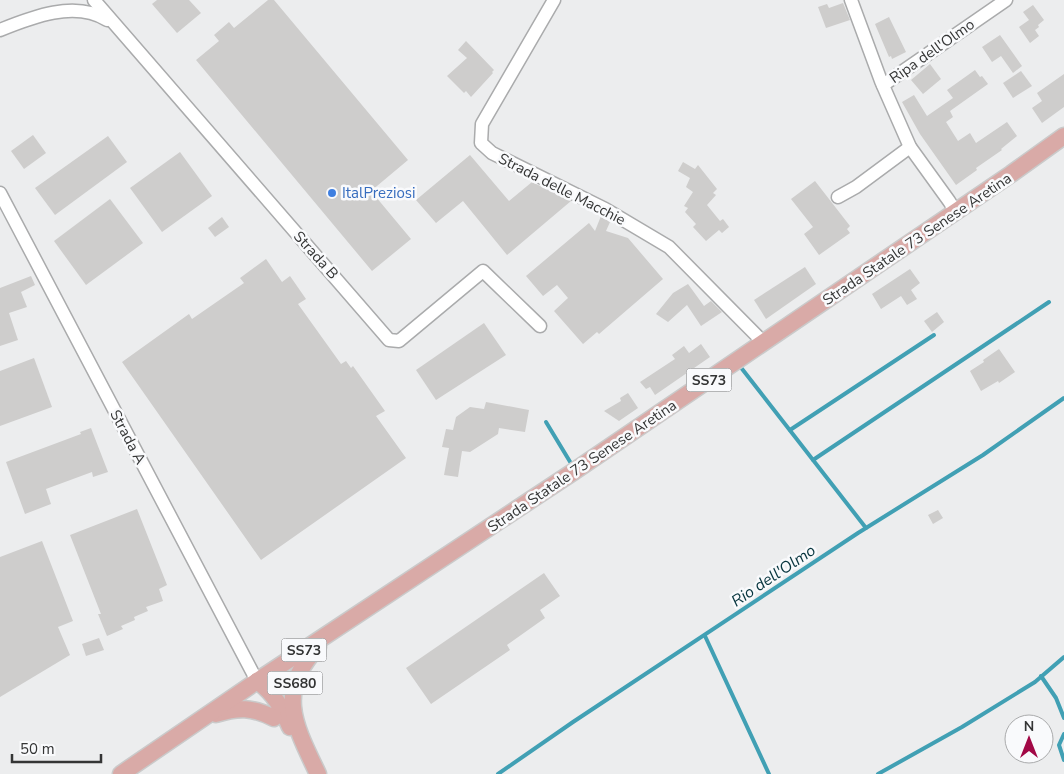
<svg xmlns="http://www.w3.org/2000/svg" width="1064" height="774" font-family="'Nunito Sans',sans-serif">
<rect width="100%" height="100%" fill="#ecedee"/>
<g fill="none" stroke-linecap="round" stroke-linejoin="round">
<g stroke="#41a0b4" stroke-width="4">
<path d="M739 365 866 528"/>
<path d="M546 422 572 465"/>
<path d="M790 430 934 335"/>
<path d="M813 460 1049 302"/>
<path d="M705 636 769 774"/>
<path d="M1041 676 1056 698 1064 718"/>
<path d="M1064 734 1059 745 1064 760"/>
<path d="M498 774 573 722 858 533 983 455 1064 398"/>
<path d="M878 774 962 727 1035 682 1064 657"/>
</g>
</g>
<g fill="#cecdcc">
<path d="M157 0H189L201 13 177 33 152 4Z"/>
<path d="M268 0H274L408 160 371 191 411 239 372 271 196 60 219 41 214 35 229 22 234 28Z"/>
<path d="M843 3 850 20 826 28 818 7 827 4 829 8Z"/>
<path d="M1033 5 1044 20 1038 25 1039 27 1035 30 1039 36 1030 43 1019 27 1029 20 1023 12Z"/>
<path d="M889 17 906 52 892 59 891 56 889 57 875 24Z"/>
<path d="M1000 35 1022 66 1013 73 1001 56 992 62 982 47Z"/>
<path d="M466 41 494 70 492 72 493 73 471 97 466 91 464 93 447 76 467 58 458 50Z"/>
<path d="M930 64 941 79 923 94 911 80Z"/>
<path d="M975 70 980 77 982 76 988 84 950 111 953 117 946 122 958 141 970 133 976 143 1007 122 1017 136 1001 149 1002 150 976 168 977 170 956 185 920 134 902 102 914 95 927 116 953 98 947 90Z"/>
<path d="M1021 71 1032 86 1013 98 1003 83Z"/>
<path d="M1064 74V107L1042 123 1032 108 1042 101 1037 93Z"/>
<path d="M33 135 46 153 24 169 11 151Z"/>
<path d="M108 136 127 162 55 215 35 188Z"/>
<path d="M180 152 212 196 162 232 130 188Z"/>
<path d="M470 155 509 201 532 182 571 201 507 255 463 201 436 223 416 200Z"/>
<path d="M683 162 695 169 698 165 717 189 713 193 716 195 707 205 720 221 723 219 729 227 722 233 719 230 706 241 693 227 696 224 685 212 688 208 684 206 693 192 686 187 690 178 678 171Z"/>
<path d="M815 181 850 226 847 229 850 233 819 255 804 234 813 227 791 199Z"/>
<path d="M110 199 143 243 86 285 54 241Z"/>
<path d="M601 216 610 222 606 231 628 238 663 279 599 334 597 332 583 344 554 311 568 298 557 285 543 296 526 276 589 223 595 231Z"/>
<path d="M222 217 229 227 215 237 208 228Z"/>
<path d="M266 259 282 282 290 276 306 299 298 304 341 364 346 361 351 368 353 366 385 411 376 416 406 458 261 560 122 362 189 314 192 319 244 283 240 278Z"/>
<path d="M805 267 816 284 766 319 754 300Z"/>
<path d="M910 269 920 283 911 290 917 299 907 305 901 296 881 309 872 294Z"/>
<path d="M31 276 35 285 21 292 27 307 9 313 18 340 0 346V288Z"/>
<path d="M688 284 704 306 711 301 722 312 701 326 687 305 668 322 656 314 673 293Z"/>
<path d="M937 312 944 322 932 332 924 321Z"/>
<path d="M484 323 506 355 436 400 416 370Z"/>
<path d="M701 344 710 357 655 395 650 387 646 389 640 382 675 359 672 355 684 346 689 353Z"/>
<path d="M999 349 1015 372 999 383 998 381 981 391 970 371 984 362 983 360Z"/>
<path d="M34 358 52 407 0 426V371Z"/>
<path d="M628 393 638 408 619 421 604 411 621 401 620 398Z"/>
<path d="M486 402 529 410 525 432 499 428 498 434 470 452 462 451 458 477 444 475 449 448 442 447 446 429 453 430 456 417 470 407 484 409Z"/>
<path d="M91 428 108 472 93 477 92 472 46 489 51 504 25 514 6 462 81 434 80 432Z"/>
<path d="M137 509 167 585 159 589 163 601 146 607 148 611 134 617 135 620 121 626 123 629 107 636 98 614H101L70 535Z"/>
<path d="M938 510 943 518 933 524 928 515Z"/>
<path d="M42 541 73 621 58 627 70 655 0 697V557Z"/>
<path d="M544 573 560 596 540 610 545 618 507 645 510 650 431 704 406 668Z"/>
<path d="M99 638 104 650 86 656 82 644Z"/>
</g>
<g fill="none" stroke-linecap="round" stroke-linejoin="round">
<defs>
<g id="minor">
<path d="M94 0 389 340 399 341 483 271 540 326"/>
<path d="M554 0 482 124 481 143 492 153 605 209 669 247 764 343"/>
<path d="M851 0 881 81 910 147 949 201 956 212"/>
<path d="M0 30C32 17 75 0 107 20"/>
<path d="M883 85 1006 0"/>
<path d="M0 193 257 681"/>
<path d="M838 197 856 187 910 147"/>
</g>
<g id="major">
<path d="M257 681C274 693 282 708 290 727"/>
<path d="M216 714C238 707 252 707 274 718"/>
<path d="M121 774 257 681 573 472 1011 174 1064 136"/>
<path d="M318 774C295 726 275 691 318 647"/>
</g>
</defs>
<use href="#minor" stroke="#aaabac" stroke-width="15"/>
<use href="#major" stroke="#cacaca" stroke-width="19"/>
<use href="#minor" stroke="#fff" stroke-width="12"/>
<use href="#major" stroke="#d9aaa7" stroke-width="16"/>
</g>
<circle fill="#3f7fe0" stroke="#f9fafc" stroke-width="2" cx="332" cy="193" r="5"/>
<g text-anchor="middle" stroke-width="5" stroke-linejoin="round" paint-order="stroke">
<g fill="#f9fafc" stroke="#6f7071" stroke-width="1">
<rect x="686.5" y="368.5" width="45" height="23" rx="4"/>
<rect x="281.5" y="638.5" width="45" height="23" rx="4"/>
<rect x="267.5" y="671.5" width="55" height="23" rx="4"/>
</g>
<g font-size="14" font-weight="bold" fill="#343535">
<text x="709" y="385">SS73</text>
<text x="304" y="655">SS73</text>
<text x="295" y="688">SS680</text>
</g>
<g font-size="15" fill="#343535" stroke="#f9fafc">
<text transform="translate(932 51) rotate(-35)" y="5">Ripa dell'Olmo</text>
<text transform="translate(562 189) rotate(27)" y="5">Strada delle Macchie</text>
<text transform="translate(917 239) rotate(-34)" y="5">Strada Statale 73 Senese Aretina</text>
<text transform="translate(316 255) rotate(48)" y="5">Strada B</text>
<text transform="translate(128 437) rotate(62)" y="5">Strada A</text>
<text transform="translate(582 466) rotate(-34)" y="5">Strada Statale 73 Senese Aretina</text>
</g>
<g font-size="15" fill="#366cbe" stroke="#f9fafc" text-anchor="start">
<text x="342" y="198">ItalPreziosi</text>
</g>
<g font-size="16" font-style="italic" fill="#07353e" stroke="#f9fafc">
<text transform="translate(773 575) rotate(-34)" y="6">Rio dell'Olmo</text>
</g>
</g>
<g transform="translate(1029 739)"><circle r="24" fill="#f9fafc" stroke="#aaabac"/>
<path d="M0-4L9 19L0 12L-9 19Z" fill="#a20846"/>
<text y="-8" font-size="14" font-weight="bold" text-anchor="middle" fill="#343535">N</text>
</g>
<path d="M12 754v8h89v-8" fill="none" stroke="#343535" stroke-width="2.5"/>
<text x="20" y="754" font-size="15" fill="#343535" stroke="#f9fafc" stroke-width="4" paint-order="stroke">50 m</text>
</svg>
